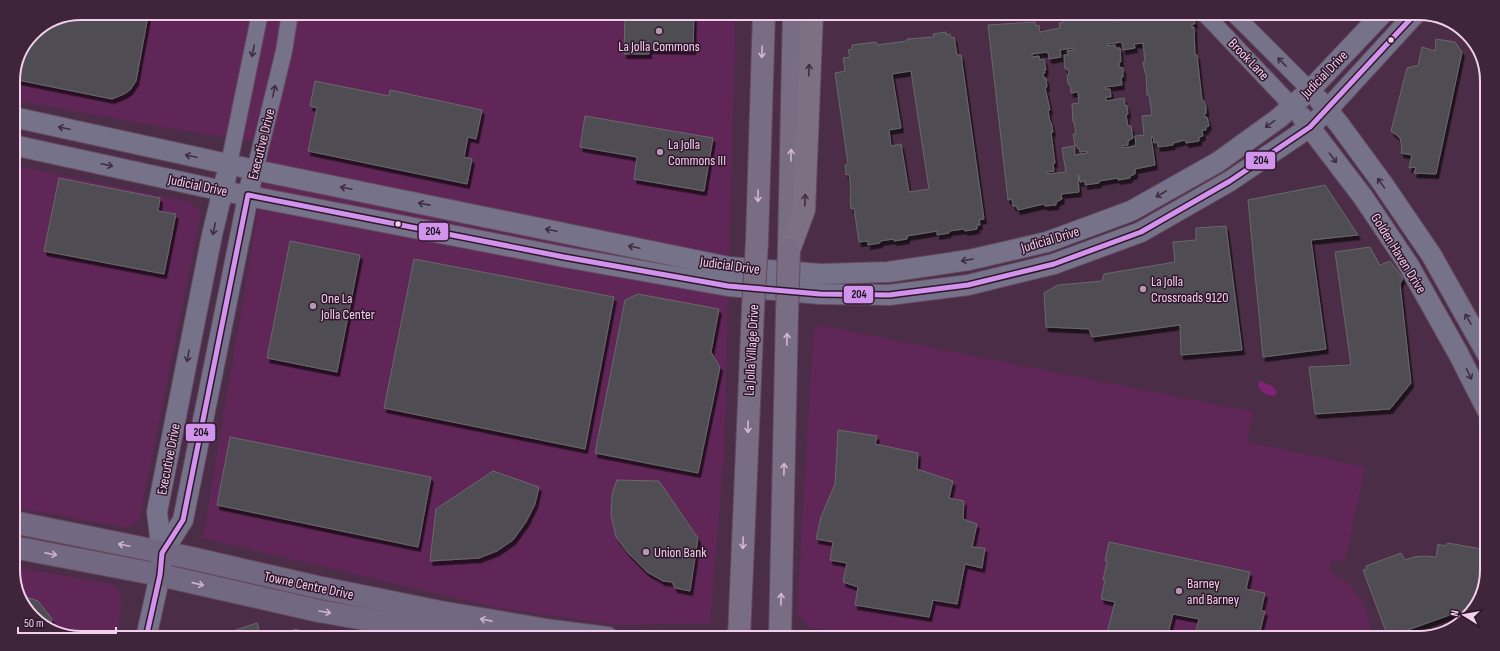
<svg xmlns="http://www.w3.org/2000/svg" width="1500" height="651" font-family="'Sofia Sans Condensed',sans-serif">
<defs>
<filter id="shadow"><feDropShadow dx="2.5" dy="4.5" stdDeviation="0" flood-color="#0009"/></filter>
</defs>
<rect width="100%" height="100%" fill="#4b2d47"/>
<g fill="#602657">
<path d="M81 13H734L735 36 724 456 710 623 618 625 493 607 203 538 269 144 151 125 13 100V77L33 33 55 18Z"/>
<path d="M13 165 191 202 201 213 139 520 127 528 13 507Z"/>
<path d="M814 324 1253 412 1247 442 1365 467 1345 562 1332 560 1329 572 1342 579 1350 585 1362 601 1367 612 1370 624V638H883L809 627 797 612Z"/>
<path d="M13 567 112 584 122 596 117 638H81L55 633 25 608 13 575Z"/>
</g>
<path fill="#812375" d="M1260 381 1272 386 1277 392 1276 395C1268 397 1262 393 1258 386L1259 382Z"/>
<g fill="#4f4e53" stroke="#68686a" fill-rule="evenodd" filter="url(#shadow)">
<path d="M81 13H131L148 16 136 81 130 90 124 94 112 99 13 79 33 33 55 18Z"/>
<path d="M625 13H694L693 50 649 49V54H624Z"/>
<path d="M1096 13H1112L1115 15 1116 21 1135 18V15L1140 13H1186V14H1190V16L1193 15 1195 24H1192V28L1194 27 1195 55H1197L1202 100 1204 101 1206 107V114H1204V117H1207L1209 126 1206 127V130H1202L1203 136 1199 137V141L1186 143 1185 140 1173 143V145L1158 147 1157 142 1154 143 1153 136 1151 137 1155 165 1135 169V174L1130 176V178L1118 180V178L1099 181V183L1085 185V181L1080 182 1079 175H1078L1079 192 1061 194 1062 199 1056 202V205L1045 206 1044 204 1018 210 1016 206H1013L1012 199 1008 200 988 25 1035 22 1036 26 1039 25 1040 32 1060 28 1059 23 1064 22 1063 18ZM1122 42 1123 50 1135 48 1134 44 1143 43 1145 62H1143L1145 73H1146L1147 95H1149L1152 115 1142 116 1144 135 1135 136 1136 146 1122 148V146L1128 145V141L1133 138 1131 126H1128L1126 115 1128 114 1127 105 1125 106 1124 98 1106 101V97H1111L1110 89H1105V87L1122 85 1121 77H1123V68L1119 67V62H1121L1120 48H1116L1115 45 1108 46V44ZM1074 48V50L1067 51 1068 55H1064L1065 69H1068L1069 74 1067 75 1068 84H1070L1071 93 1078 92 1079 103 1072 104 1073 122H1074L1076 134H1073L1075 146H1077L1078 149 1079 148 1080 152 1087 151V153L1075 155 1074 146 1062 148 1066 172 1047 174V172L1054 171 1053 163H1055L1051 132H1053L1051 122H1050L1048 110H1050L1045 87H1047L1046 78H1044L1043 73H1045L1044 70H1046L1044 59 1040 60 1039 56 1032 57V54L1048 52 1049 59 1061 57 1060 50Z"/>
<path d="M946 32V35L950 34 951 38 954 37 957 55H961L984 219 979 220 980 225H977V229L965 231 964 229 949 231V233L937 235V231L907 236V239L894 241V239L880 241V243L868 245V241L859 242 854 208 851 209 850 197H851L850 188H851L849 174 846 175 845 165 848 164 835 73 845 71 843 58 850 57 848 50 852 49V45L876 42 877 45 907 41V39L934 37 933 34ZM911 71 929 189 909 192 901 144 891 146 889 130 901 128 892 74Z"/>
<path d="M1436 39 1455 42 1462 52 1436 174 1414 173 1416 167 1409 168 1412 155 1401 153 1402 147 1400 138 1391 131 1407 68 1414 66H1418L1422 47 1435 51Z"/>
<path d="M315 81 389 96 390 90 482 110 476 139 468 137 464 157 472 159 467 184 308 151 317 108 310 106Z"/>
<path d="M585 116 713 138 704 191 634 179 637 157 580 147Z"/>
<path d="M59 178 160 198 158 211 176 214 164 274 44 251Z"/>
<path d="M1325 185 1358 235 1311 240 1326 349 1263 357 1248 200Z"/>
<path d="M1226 226 1242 350 1181 355 1180 325 1092 337 1089 329 1046 327 1044 293 1058 285 1102 281 1104 274 1175 262 1173 242 1196 240V228Z"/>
<path d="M290 241 360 255 337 372 267 358Z"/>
<path d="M1370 247 1380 265 1390 261 1403 278 1400 284 1411 383 1390 409 1315 414 1309 367 1351 365 1335 252Z"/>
<path d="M414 259 614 297 585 449 384 408Z"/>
<path d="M638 294 719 309 711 352 720 367 698 473 595 453 625 300Z"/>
<path d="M838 430 877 436 875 444 918 453 917 469 953 481 949 498 964 501 963 519 977 524 972 547 985 548 982 568 965 564 957 604 933 600 929 617 855 605 858 587 843 582 847 563 830 560 833 542 816 539 821 517 835 484Z"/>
<path d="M230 437 431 477 418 547 217 505Z"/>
<path d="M493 471 539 487 535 504 526 522 513 540 497 551 479 558 430 561 436 509Z"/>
<path d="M617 480 659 481 698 538 690 591 675 588 672 582 663 581 647 572 629 554 616 537 611 515 612 494Z"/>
<path d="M1109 542 1250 572 1246 589 1265 593 1261 611H1265L1260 631H1258L1257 638H1205L1195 636 1199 619 1173 614 1167 638H1102L1103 635 1106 636 1115 602 1101 599 1105 580H1103L1107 562 1105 561Z"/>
<path d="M1448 543 1487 550V570L1482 596 1476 603 1472 604V607L1388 637 1363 570 1367 569 1366 566 1401 553 1405 560 1414 557 1424 556 1436 557 1438 544 1444 546Z"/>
<path d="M20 595 38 601 52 619 50 629 25 608Z"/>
<path d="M257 623 262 637 258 638H212Z"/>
<path d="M294 629 334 638H292Z"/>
</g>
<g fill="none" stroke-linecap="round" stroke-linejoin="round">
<defs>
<g id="minor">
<path d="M1204 13 1293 107"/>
<path d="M1233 13 1310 90"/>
<path d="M229 164 260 13"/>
<path d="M255 170 284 51 290 13"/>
</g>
<g id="tertiary">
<path d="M1319 100 1339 124 1383 184 1432 256 1487 354"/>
<path d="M13 117 255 170 729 267 821 274 888 272 969 260 1047 242 1131 211 1218 162 1279 118 1310 90 1383 13"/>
<path d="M1302 117 1363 197 1408 264 1458 353 1487 410"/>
<path d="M13 145 223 191 564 257 728 286 820 294 889 295 968 285 1054 264 1141 232 1230 181 1310 127 1328 109 1416 13"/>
<path d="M162 553 183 520 251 182"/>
<path d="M146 638 160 575 162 553 157 512 212 235 226 177"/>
</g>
<g id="secondary">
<path d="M13 522 191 558 317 587 440 612 552 631 607 638"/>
<path d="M13 547 160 575 319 611 472 638"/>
</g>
<g id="primary">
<path d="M757 241 764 13"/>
<path d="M789 247 794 13"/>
<path d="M739 638 753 309"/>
<path d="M780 638 787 313"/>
</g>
<path id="motorway" d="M789 250 804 210 812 13"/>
</defs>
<use href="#minor" stroke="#634a60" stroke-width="18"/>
<use href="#tertiary" stroke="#634a60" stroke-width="22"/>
<use href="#secondary" stroke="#634a60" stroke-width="24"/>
<use href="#primary" stroke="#634a60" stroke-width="24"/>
<use href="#motorway" stroke="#634a60" stroke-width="24"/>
<use href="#minor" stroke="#767289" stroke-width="16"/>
<use href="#tertiary" stroke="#767289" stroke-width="20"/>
<use href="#secondary" stroke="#736881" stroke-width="22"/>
<use href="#primary" stroke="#796d83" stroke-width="22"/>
<use href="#motorway" stroke="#7d7083" stroke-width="22"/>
<defs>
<g id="primary-bridge">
<path d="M753 309 757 241"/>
<path d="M787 313 789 250"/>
</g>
</defs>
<use href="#primary-bridge" stroke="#634a60" stroke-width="24" stroke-linecap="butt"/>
<use href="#primary-bridge" stroke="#796d83" stroke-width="22"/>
<defs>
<path id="bus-1" d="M146 638 160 575 162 553 183 520 248 195 564 257 728 286 820 294 889 295 968 285 1054 264 1141 232 1230 181 1310 127 1416 13"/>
</defs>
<use href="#bus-1" stroke="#2f162b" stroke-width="8"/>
<use href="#bus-1" stroke="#d193ec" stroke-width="5"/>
</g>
<defs><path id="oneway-shaft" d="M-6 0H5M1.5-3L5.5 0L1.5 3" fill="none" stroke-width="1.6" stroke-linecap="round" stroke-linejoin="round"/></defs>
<g stroke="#412d42">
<use href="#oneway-shaft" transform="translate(253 51) rotate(102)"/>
<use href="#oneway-shaft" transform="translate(1282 62) rotate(-135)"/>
<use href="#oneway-shaft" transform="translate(274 91) rotate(-77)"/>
<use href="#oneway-shaft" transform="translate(1270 124) rotate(143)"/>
<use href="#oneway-shaft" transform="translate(64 128) rotate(-168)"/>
<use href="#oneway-shaft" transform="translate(191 156) rotate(-168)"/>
<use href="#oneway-shaft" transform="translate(1333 158) rotate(53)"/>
<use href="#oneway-shaft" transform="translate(107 165) rotate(12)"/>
<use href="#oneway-shaft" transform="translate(1381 183) rotate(-126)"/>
<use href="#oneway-shaft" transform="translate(346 188) rotate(-168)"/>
<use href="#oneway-shaft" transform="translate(1161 194) rotate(150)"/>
<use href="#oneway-shaft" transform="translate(424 204) rotate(-169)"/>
<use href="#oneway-shaft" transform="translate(214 229) rotate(103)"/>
<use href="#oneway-shaft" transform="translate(551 230) rotate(-168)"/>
<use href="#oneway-shaft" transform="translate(634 247) rotate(-168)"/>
<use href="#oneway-shaft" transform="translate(967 260) rotate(170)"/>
<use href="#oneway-shaft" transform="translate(1468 319) rotate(-120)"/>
<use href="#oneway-shaft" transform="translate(188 356) rotate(101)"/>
<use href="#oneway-shaft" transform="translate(1469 374) rotate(64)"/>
</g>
<g stroke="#d4b7d1">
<use href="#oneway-shaft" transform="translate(762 52) rotate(92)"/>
<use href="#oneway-shaft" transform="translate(791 155) rotate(-89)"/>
<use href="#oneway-shaft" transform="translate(758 196) rotate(91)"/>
<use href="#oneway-shaft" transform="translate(787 339) rotate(-89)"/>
<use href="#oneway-shaft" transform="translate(748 427) rotate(92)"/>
<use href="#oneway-shaft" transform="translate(784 469) rotate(-89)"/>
<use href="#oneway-shaft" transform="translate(743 543) rotate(92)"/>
<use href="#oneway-shaft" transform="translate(781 599) rotate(-89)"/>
</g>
<g stroke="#422c41">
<use href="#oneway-shaft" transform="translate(809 70) rotate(-88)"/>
<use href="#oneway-shaft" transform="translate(805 200) rotate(-88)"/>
</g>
<g stroke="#ccb1cb">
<use href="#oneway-shaft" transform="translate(124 545) rotate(-168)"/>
<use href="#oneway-shaft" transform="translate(51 554) rotate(11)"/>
<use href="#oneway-shaft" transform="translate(198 584) rotate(13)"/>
<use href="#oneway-shaft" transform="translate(325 612) rotate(10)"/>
<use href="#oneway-shaft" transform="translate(486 620) rotate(-169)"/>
</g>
<g fill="#b897b2" stroke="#2f162b" stroke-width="1.5">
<circle cx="659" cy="31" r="4"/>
<circle cx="660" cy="152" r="4"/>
<circle cx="1143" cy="289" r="4"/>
<circle cx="313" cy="306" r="4"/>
<circle cx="646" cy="552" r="4"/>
<circle cx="1179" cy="591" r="4"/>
</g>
<g fill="#f2d0eb" stroke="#2f162b" stroke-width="1.5">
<circle cx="1391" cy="40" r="3.5"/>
<circle cx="398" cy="224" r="3.5"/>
</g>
<g text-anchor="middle" stroke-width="3" stroke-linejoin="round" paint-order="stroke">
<g font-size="14" fill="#f2d0eb" stroke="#2f162b" text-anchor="start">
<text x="659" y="51" text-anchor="middle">La Jolla Commons</text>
<text x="668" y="149">La Jolla<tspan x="668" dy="16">Commons III</tspan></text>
<text x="1151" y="286">La Jolla<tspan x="1151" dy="16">Crossroads 9120</tspan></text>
<text x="321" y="303">One La<tspan x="321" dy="16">Jolla Center</tspan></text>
<text x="654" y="557">Union Bank</text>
<text x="1187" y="588">Barney<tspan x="1187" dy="16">and Barney</tspan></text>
</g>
<g font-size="14" fill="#f2d0eb" stroke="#2f162b">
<text transform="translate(1249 59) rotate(46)" y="5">Brook Lane</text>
<text transform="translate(1324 74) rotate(-46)" y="5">Judicial Drive</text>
<text transform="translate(261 144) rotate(-76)" y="5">Executive Drive</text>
<text transform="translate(198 185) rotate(12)" y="5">Judicial Drive</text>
<text transform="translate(1050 239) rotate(-17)" y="5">Judicial Drive</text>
<text transform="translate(1399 253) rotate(58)" y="5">Golden Haven Drive</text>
<text transform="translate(730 265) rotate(8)" y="5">Judicial Drive</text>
<text transform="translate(751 350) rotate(-87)" y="5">La Jolla Village Drive</text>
<text transform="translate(168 459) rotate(-79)" y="5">Executive Drive</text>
<text transform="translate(309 585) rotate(12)" y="5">Towne Centre Drive</text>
</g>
</g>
<path d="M0 0H1500V651H0ZM81 20H1419A61 61 0 0 1 1480 81V570A61 61 0 0 1 1419 631H81A61 61 0 0 1 20 570V81A61 61 0 0 1 81 20Z" fill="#3f253a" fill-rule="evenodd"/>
<path fill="none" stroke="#f2d0eb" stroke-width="2" d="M81 20H1419A61 61 0 0 1 1480 81V570A61 61 0 0 1 1419 631H81A61 61 0 0 1 20 570V81A61 61 0 0 1 81 20Z"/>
<g stroke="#2f162b" stroke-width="1.5">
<rect x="1245" y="151" width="31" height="19" rx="4" fill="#d193ec"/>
<rect x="418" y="222" width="31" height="19" rx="4" fill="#d193ec"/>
<rect x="843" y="285" width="31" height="19" rx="4" fill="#d193ec"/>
<rect x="185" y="423" width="31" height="19" rx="4" fill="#d193ec"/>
</g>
<g font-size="11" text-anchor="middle" font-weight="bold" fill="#111">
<text x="1261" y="164">204</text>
<text x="433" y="235">204</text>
<text x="859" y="298">204</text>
<text x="201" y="436">204</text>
</g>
<g transform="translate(1464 615) rotate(281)" stroke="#2f162b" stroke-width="3" paint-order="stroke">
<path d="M0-3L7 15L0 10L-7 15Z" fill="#f2d0eb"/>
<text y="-6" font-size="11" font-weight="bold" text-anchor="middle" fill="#f2d0eb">N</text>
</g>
<path d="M18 627v6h98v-6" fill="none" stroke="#f2d0eb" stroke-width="2"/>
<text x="24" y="627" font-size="12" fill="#f2d0eb" stroke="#2f162b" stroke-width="3" paint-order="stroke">50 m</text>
</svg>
